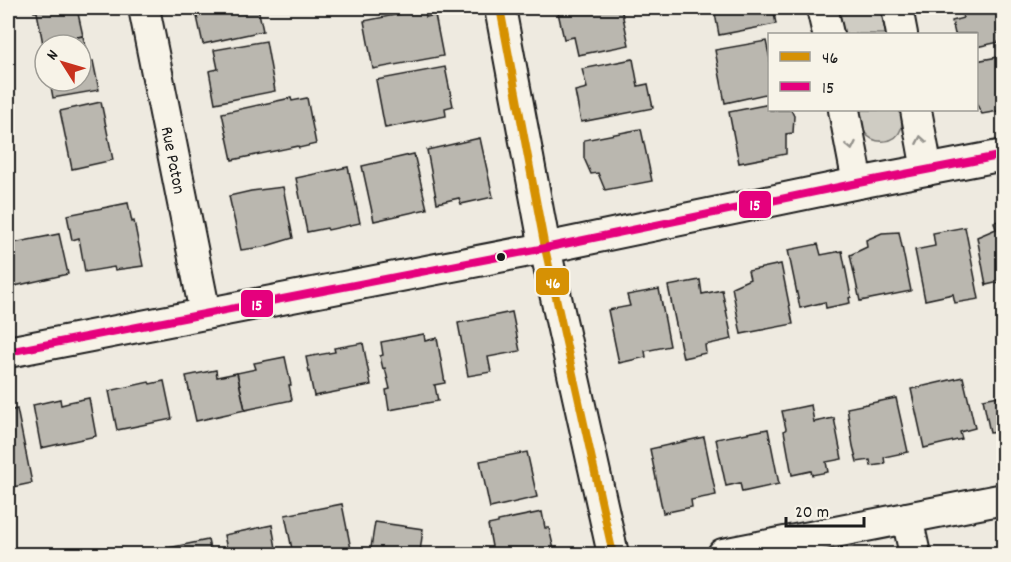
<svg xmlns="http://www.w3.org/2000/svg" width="1011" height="562" font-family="Dekko,sans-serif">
<rect width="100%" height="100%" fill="#eeeae0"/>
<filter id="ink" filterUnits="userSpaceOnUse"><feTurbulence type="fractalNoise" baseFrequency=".0167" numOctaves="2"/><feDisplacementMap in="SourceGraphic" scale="12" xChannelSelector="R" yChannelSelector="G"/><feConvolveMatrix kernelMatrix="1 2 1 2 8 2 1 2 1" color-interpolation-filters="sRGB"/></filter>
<g filter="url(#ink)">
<g fill="#cfccc3" stroke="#767470" stroke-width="1.5">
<path d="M838 8H880L886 34H844Z"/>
<path d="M859 110H900C901 116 903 123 901 129 896 144 874 145 865 133 861 127 860 117 859 110Z"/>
</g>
<g fill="#bab7af" stroke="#1c1c1c" stroke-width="1.5">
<path d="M33 8H81L82 9H77L83 36 43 44 37 12H34Z"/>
<path d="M199 8H258L263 31 203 44 196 12H200Z"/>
<path d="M557 8H621L629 45 578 55 574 37 564 39Z"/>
<path d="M714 8H773L776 24 719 35Z"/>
<path d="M961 8H1004V41L976 47V34H955L952 21 963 18Z"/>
<path d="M425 9 426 17 435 15 443 56 373 69 364 21Z"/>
<path d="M83 36 88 62 93 61 99 90 53 98 50 81H81V45H45V54L43 44Z"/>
<path d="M266 41 275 91 215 103 209 71 218 69 214 50Z"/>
<path d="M766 41 770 59V93L725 103 715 50Z"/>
<path d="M1004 56V110L982 114 976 103V61Z"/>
<path d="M633 59 638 86 648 84 653 108 581 122 575 91 587 88 582 69Z"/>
<path d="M445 67 453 106 445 108 446 116 385 128 376 80Z"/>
<path d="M291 98 292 101 307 98 316 144 299 148 298 146 232 160 222 113Z"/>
<path d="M101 102 113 160 72 169 60 111Z"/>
<path d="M770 104V110H791L794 116 793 133 786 134V154L739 163 729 112Z"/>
<path d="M641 129 652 181 605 190 598 173 591 174 584 158V140Z"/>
<path d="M480 138 493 197 461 204 459 198 437 203 427 150Z"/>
<path d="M414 154 427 209 374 221 362 166Z"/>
<path d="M348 167 360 223 328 230 327 228 307 232 296 178Z"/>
<path d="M283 187 293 238 263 247 241 250 229 196 251 191Z"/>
<path d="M128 203 132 222 134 221 143 266 115 270 114 267 85 272 79 238 72 240 67 215Z"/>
<path d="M1004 220V281L986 285 977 237 996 229 994 222Z"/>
<path d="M965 227 979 299 955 303 953 294 925 300 915 250 935 246 933 233Z"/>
<path d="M899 232 911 291 860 301 850 255 867 247 866 240 882 233Z"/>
<path d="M59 234 68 274 10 287 8 275V244Z"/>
<path d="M818 244 821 255 842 251 851 297 849 298 850 303 826 308 825 302 800 308 788 250Z"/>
<path d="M781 264 793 324 741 334 732 287 750 279 748 271Z"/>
<path d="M700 280 702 294 722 290 732 339 705 345 706 353 683 358 668 286Z"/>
<path d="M659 289 670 346 645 351 646 357 619 363 608 310 630 306 627 295Z"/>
<path d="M512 312 520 351 488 357 491 372 468 376 458 323Z"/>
<path d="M424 334 425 341 437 338 445 383 434 385 435 386 438 401 389 410 386 390 390 389 385 368 383 369 380 356 383 355 381 342Z"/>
<path d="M363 343 371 385 314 396 306 357 335 352 334 348Z"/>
<path d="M285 357 291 385H289L292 400 245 410 237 373 256 369 254 363Z"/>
<path d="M216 370 217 377 237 373 245 410 196 421 186 376Z"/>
<path d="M963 377 975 428 960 432 962 439 924 448 911 389Z"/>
<path d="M164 381 172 419 117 430 109 391 149 382 150 384Z"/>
<path d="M1004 395V431L990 433 983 399Z"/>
<path d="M89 398 96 436 41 448 33 405 60 399 61 405 69 403V402Z"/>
<path d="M896 398 908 452 884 457 885 464 871 466 870 460 857 462 853 446 847 408Z"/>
<path d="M811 405 814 422 834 418 842 459 826 462 828 472 812 475 811 471 792 475 784 431 786 429 782 411Z"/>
<path d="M17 409 32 483 8 488V411Z"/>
<path d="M768 429 779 484 742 492 740 483 726 486 716 439Z"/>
<path d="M704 437 716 495 691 500 692 507 663 513 650 449Z"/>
<path d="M527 452 537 497 490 508 480 461Z"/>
<path d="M342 504 352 554H293L285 515Z"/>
<path d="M542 512 545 528H549L555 554H515V552L504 554 503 550 493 552 488 525 498 523V521Z"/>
<path d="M375 522 423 529 420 552 422 554H370Z"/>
<path d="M272 525 277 554H228L224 535Z"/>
<path d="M208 540 211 554H158V550Z"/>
</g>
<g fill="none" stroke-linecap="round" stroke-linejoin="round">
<defs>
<g id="minor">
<path d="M144 8 205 313"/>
<path d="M500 8 545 248 613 554"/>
<path d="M822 8 828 34"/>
<path d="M897 8 902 34"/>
<path d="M844 110 858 183"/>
<path d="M916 110 927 170"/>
<path d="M8 352 545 248 858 183 1004 155"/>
<path d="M907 518 915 554"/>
<path d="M723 554 1004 499"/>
</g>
</defs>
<use href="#minor" stroke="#1c1c1c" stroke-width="34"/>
<use href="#minor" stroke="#f7f3e8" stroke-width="30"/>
<defs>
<path id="bus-1" d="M500 8 545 248 613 554"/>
<path id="bus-2" d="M8 352 545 248 858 183 1004 155"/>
</defs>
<use href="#bus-1" stroke="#f7f3e8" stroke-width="12"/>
<use href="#bus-2" stroke="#f7f3e8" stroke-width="12"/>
<use href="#bus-1" stroke="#d69104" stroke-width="8"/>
<use href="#bus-2" stroke="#e5007d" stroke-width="8"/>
</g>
<defs><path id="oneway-chevron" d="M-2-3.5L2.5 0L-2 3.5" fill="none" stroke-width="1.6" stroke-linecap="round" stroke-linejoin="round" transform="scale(1.5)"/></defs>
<g stroke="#94928c">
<use href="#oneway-chevron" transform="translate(921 140) rotate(-100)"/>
<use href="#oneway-chevron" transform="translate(851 146) rotate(79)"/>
</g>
</g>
<circle fill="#1c1c1c" stroke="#f7f3e8" stroke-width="2" cx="501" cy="257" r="5"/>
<g text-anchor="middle" stroke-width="4.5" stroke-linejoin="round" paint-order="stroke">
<g font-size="18" fill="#1c1c1c" stroke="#f7f3e8">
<text transform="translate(174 160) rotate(79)" y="6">Rue Paton</text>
</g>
</g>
<g stroke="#f7f3e8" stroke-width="2">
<rect x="738" y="190" width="34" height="29" rx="6" fill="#e5007d"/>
<rect x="535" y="267" width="35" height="29" rx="6" fill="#d69104"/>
<rect x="240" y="289" width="34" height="29" rx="6" fill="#e5007d"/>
</g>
<g font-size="16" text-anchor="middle" font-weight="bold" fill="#fff">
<text x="755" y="210">15</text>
<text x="553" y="288">46</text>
<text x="257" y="310">15</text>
</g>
<rect width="1011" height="562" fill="none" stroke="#f7f3e8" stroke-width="30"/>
<rect x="15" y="15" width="981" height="532" fill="none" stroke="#1c1c1c" stroke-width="2" filter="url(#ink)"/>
<rect x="768" y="33" width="210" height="78" fill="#f7f3e8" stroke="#9f9d96" stroke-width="1.5"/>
<rect x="780" y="52" width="30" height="9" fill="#d69104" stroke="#9f9d96" stroke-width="1.5"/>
<text x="822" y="63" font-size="18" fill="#1c1c1c">46</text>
<rect x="780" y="82" width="30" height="9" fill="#e5007d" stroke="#9f9d96" stroke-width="1.5"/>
<text x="822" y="93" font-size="18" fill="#1c1c1c">15</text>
<g transform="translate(63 63) rotate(307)"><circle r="28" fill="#f7f3e8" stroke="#9f9d96" stroke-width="1.5"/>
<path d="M0-4.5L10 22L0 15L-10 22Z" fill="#c8321e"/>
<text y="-9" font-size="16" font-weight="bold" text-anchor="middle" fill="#1c1c1c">N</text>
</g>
<path d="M786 517v9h78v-9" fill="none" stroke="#1c1c1c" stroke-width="3"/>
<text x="795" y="517" font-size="18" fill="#1c1c1c" stroke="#f7f3e8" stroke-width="4.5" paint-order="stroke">20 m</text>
</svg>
